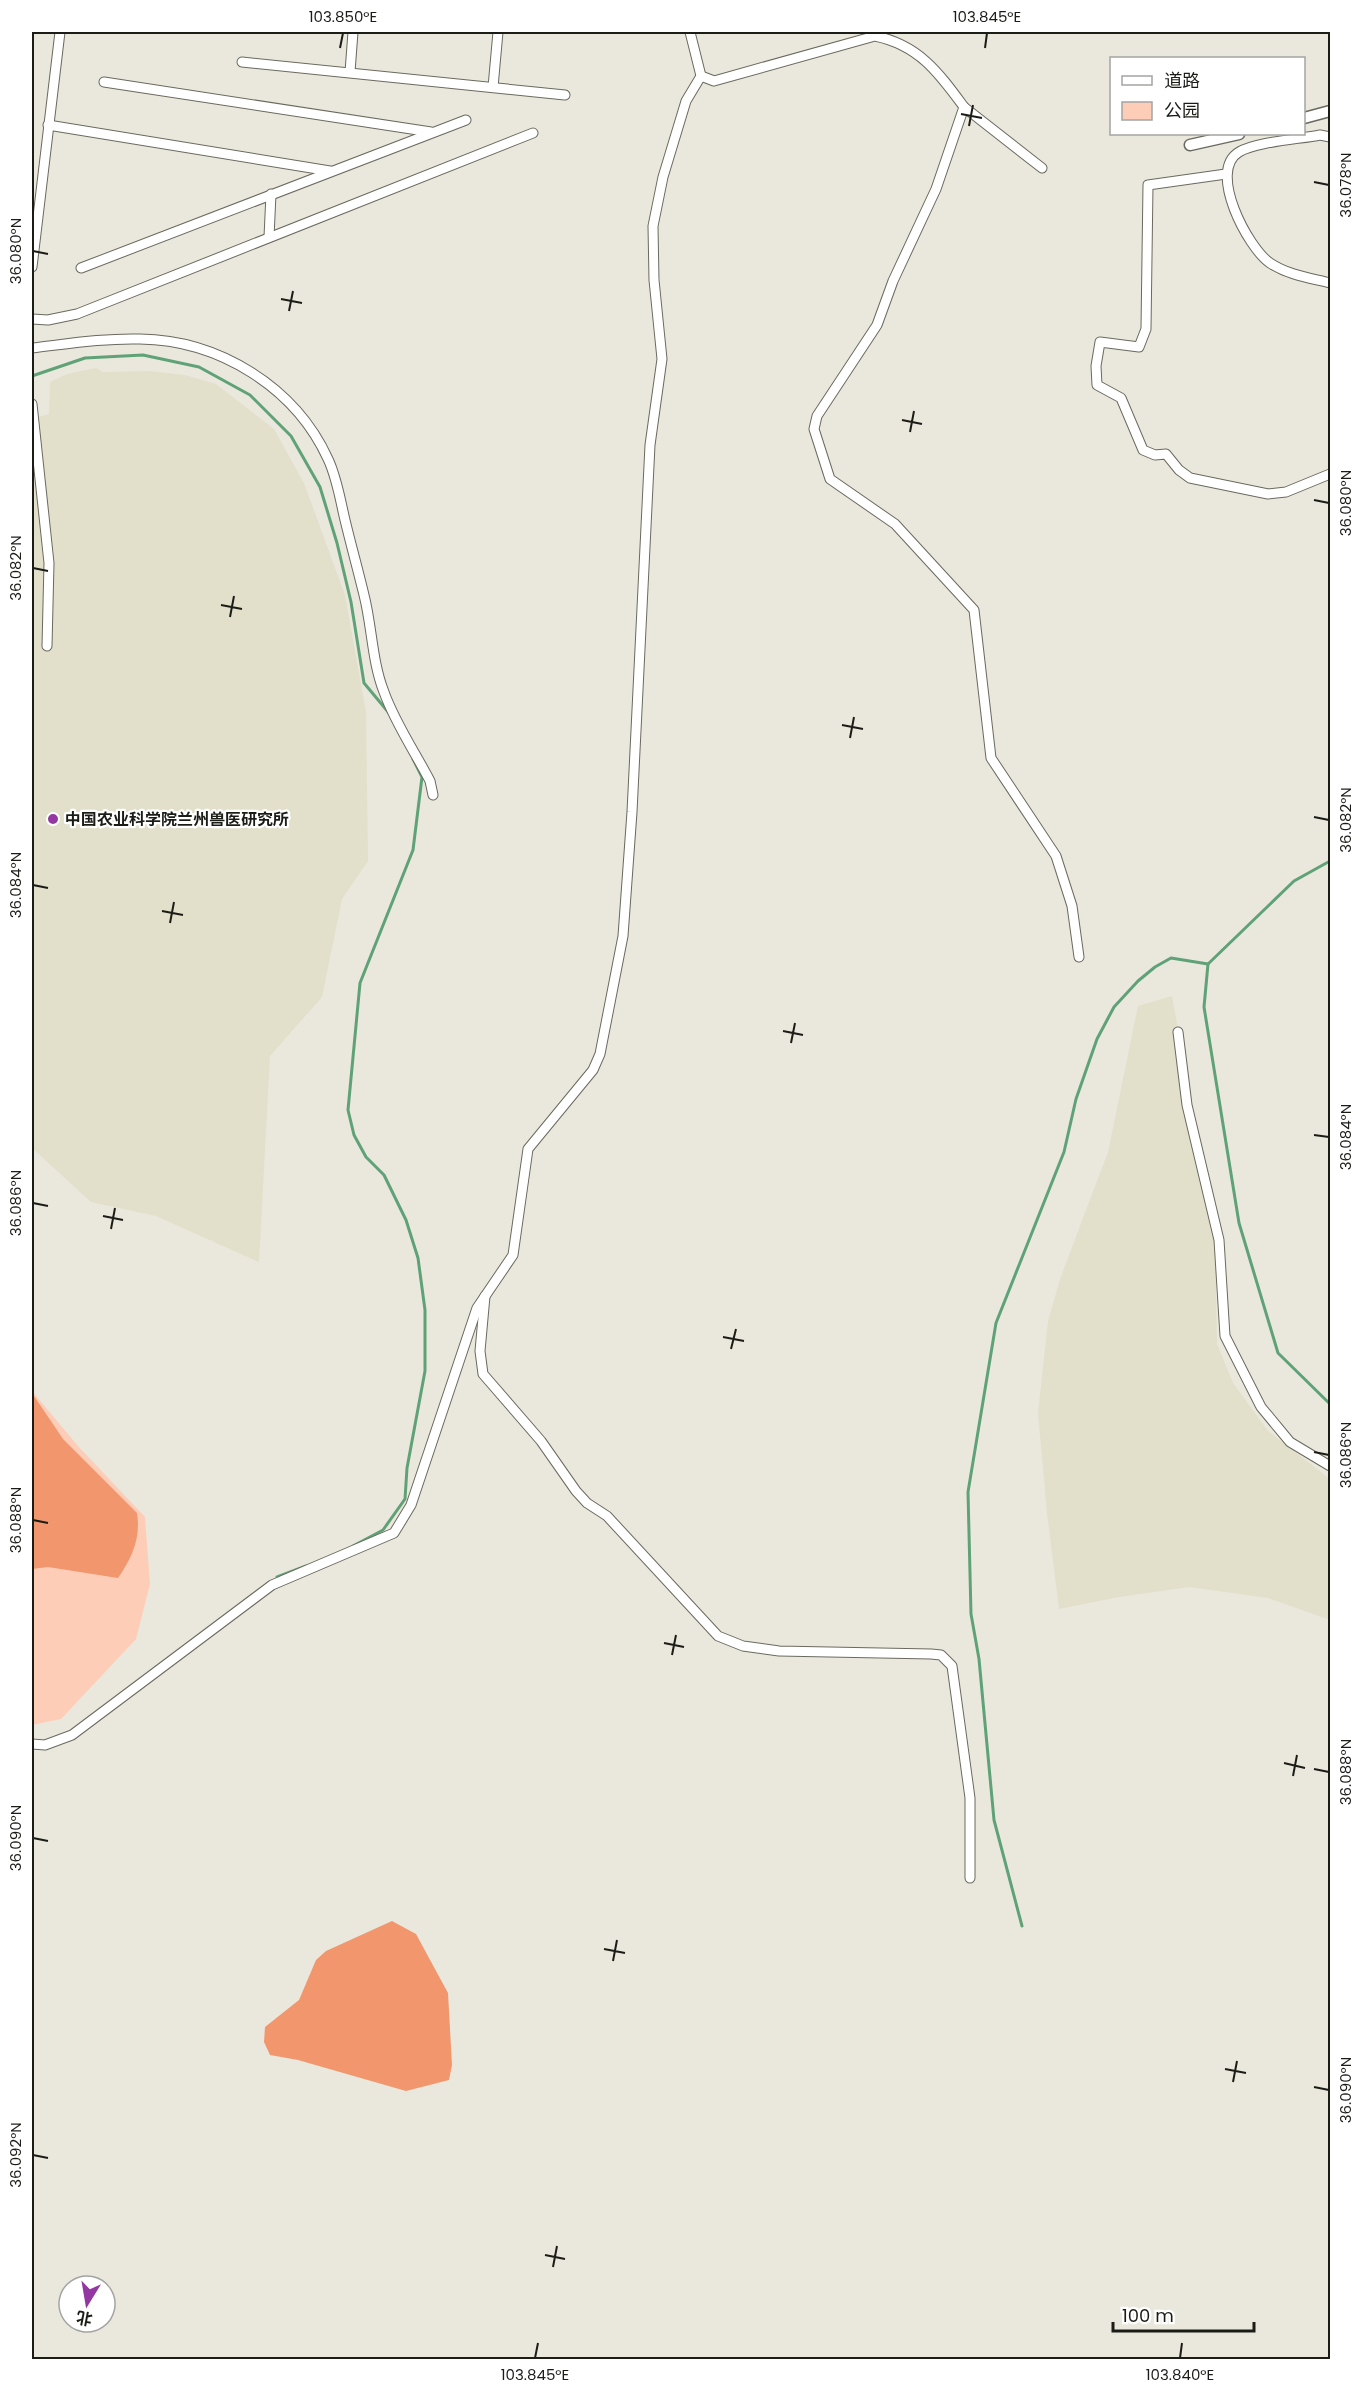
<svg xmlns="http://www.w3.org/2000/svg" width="1362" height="2391" font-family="Poppins,'Noto Sans SC',sans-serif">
<rect width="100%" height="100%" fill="#eae8dc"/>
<g fill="#e2dfcb">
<path d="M96 368 103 372 149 371 185 375 216 384 274 429 304 483 345 595 366 712 368 861 342 899 322 997 270 1056 259 1262 156 1216 91 1202 32 1148V419L49 414 50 382 67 374Z"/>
<path d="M1172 996 1215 1234 1217 1344 1233 1383 1268 1431 1330 1479V1620L1268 1598 1189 1587 1119 1597 1059 1609 1047 1513 1038 1413 1048 1321 1060 1279 1108 1152 1138 1006Z"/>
</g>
<path fill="#fdcdb8" d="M32 1391 78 1446 145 1517 150 1584 136 1639 61 1719 32 1725Z"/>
<g fill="#f1966d">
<path d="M32 1393 63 1439 137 1513C141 1538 132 1558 118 1578L48 1567 32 1569Z"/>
<path d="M392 1921 416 1934 448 1993 452 2065 449 2080 406 2091 298 2060 270 2055 264 2042 265 2027 299 2000 316 1960 326 1951Z"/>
</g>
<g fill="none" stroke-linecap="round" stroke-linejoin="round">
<g stroke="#60a277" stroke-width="3">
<path d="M32 376 85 358 143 355 199 367 250 395 291 436 320 487 337 543 351 602 364 683 389 713"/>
<path d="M1330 861 1294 881 1208 964 1204 1007 1239 1223 1278 1353 1330 1404"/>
<path d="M353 1546 383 1530 405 1499 407 1468 425 1371V1310L418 1258 406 1220 384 1175 366 1157 354 1135 348 1110 360 983 413 850 422 777 413 759"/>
<path d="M277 1577 306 1566"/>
<path d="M1022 1926 994 1820 979 1659 971 1614 968 1492 996 1323 1064 1152 1076 1099 1097 1039 1114 1007 1138 981 1155 967 1171 958 1208 964"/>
</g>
<defs>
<g id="minor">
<path d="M242 62 565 95"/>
<path d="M350 72 353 32"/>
<path d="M701 76 714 81 875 36C919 45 939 73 964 107L936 189 893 281 877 325 817 416 814 429 830 479 895 524 974 610 991 758 1056 856 1072 906 1079 957"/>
<path d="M104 82 431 132"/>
<path d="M493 87 498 32"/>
<path d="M964 107 1042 168"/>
<path d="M48 125 330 171"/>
<path d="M1330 137 1320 135C1300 139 1255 142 1239 152 1207 171 1248 248 1270 263 1288 275 1310 278 1330 283"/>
<path d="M1226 174 1148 185 1146 329 1139 347 1100 342 1096 366 1097 385 1121 398 1143 450 1155 455 1166 454 1179 470 1190 478 1268 494 1286 492 1330 474"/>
<path d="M269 237 271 194"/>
<path d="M32 267 60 32"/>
<path d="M81 268 466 120"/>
<path d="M32 319 48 320 77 314 533 133"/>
<path d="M32 348C67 344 104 338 140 339 219 340 295 387 328 459 337 478 340 499 345 520 351 545 358 570 364 595 372 626 372 662 384 692 395 723 415 752 430 781L433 795"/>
<path d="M32 404 49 563 47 646"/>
<path d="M1178 1032 1187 1105 1219 1240 1225 1336 1261 1407 1290 1442 1330 1466"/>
<path d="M485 1296 480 1351 483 1374 541 1441 576 1491 587 1503 607 1516 718 1636 743 1646 779 1651 931 1654 941 1655 952 1666 970 1798V1878"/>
<path d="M32 1744 45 1745 72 1735 272 1585 394 1533 411 1505 477 1308 513 1255 528 1149 593 1070 600 1054 623 936 632 812 650 445 662 359 654 280 653 226 663 177 686 101 701 76 690 32"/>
</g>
<g id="tertiary">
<path d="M1304 118 1330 111"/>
<path d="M1190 145 1239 134"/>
</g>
</defs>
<use href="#minor" stroke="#6b695f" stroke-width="11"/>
<use href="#tertiary" stroke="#6b695f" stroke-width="13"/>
<use href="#minor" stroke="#fff" stroke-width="9"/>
<use href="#tertiary" stroke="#fff" stroke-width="10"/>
</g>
<path fill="none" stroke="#1c1c17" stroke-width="2" d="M340 48 343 33M985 48 987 33M961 114 982 118M969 126 973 105M1314 182 1329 185M33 251 48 254M281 299 302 303M289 311 293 291M902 420 922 424M910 432 914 411M1314 500 1329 503M33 568 48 571M221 605 242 609M230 617 234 596M842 725 863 729M850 738 854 717M1314 817 1329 820M33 885 48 888M162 911 183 915M170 923 174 902M783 1031 803 1035M791 1043 795 1023M1314 1135 1329 1137M33 1203 48 1206M103 1216 123 1220M111 1229 115 1208M723 1337 744 1341M731 1349 736 1329M1314 1452 1329 1455M33 1520 48 1523M664 1643 684 1647M672 1655 676 1635M1284 1763 1305 1768M1314 1769 1329 1772M1293 1776 1297 1755M33 1838 48 1841M604 1949 625 1953M613 1961 617 1940M1225 2069 1246 2073M1233 2082 1237 2061M1314 2087 1329 2090M33 2155 48 2158M545 2255 565 2259M553 2267 557 2246M535 2358 538 2343M1180 2358 1182 2343"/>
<circle fill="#9338a3" stroke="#fff" stroke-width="2" cx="53" cy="819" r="6"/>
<g text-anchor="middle" stroke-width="4.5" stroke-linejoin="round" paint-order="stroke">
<g font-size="16" font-weight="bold" fill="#1c1c17" stroke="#fff" text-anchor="start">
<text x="65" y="825">中国农业科学院兰州兽医研究所</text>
</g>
</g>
<rect width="1362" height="2391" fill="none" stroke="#ffffff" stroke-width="66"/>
<rect x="1110" y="57" width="195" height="78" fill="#ffffff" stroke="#a4a4a2" stroke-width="1.5"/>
<rect x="1122" y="76" width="30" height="9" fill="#ffffff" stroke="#a4a4a2" stroke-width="1.5"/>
<text x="1164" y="87" font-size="18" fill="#1c1c17">道路</text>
<rect x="1122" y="102" width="30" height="18" fill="#fdcdb8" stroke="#a4a4a2" stroke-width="1.5"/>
<text x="1164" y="117" font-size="18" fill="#1c1c17">公园</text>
<g transform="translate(87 2304) rotate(191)"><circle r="28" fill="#ffffff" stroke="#a4a4a2" stroke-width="1.5"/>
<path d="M0-4.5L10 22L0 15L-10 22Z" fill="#9338a3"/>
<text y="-9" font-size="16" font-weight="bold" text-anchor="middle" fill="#1c1c17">北</text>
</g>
<path d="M1113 2322v9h141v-9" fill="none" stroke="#1c1c17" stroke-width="3"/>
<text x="1122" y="2322" font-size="18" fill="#1c1c17" stroke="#ffffff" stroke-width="4.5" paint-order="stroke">100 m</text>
<rect x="33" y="33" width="1296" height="2325" fill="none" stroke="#1c1c17" stroke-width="2"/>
<g font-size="15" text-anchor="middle" fill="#1c1c17">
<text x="343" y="22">103.850°E</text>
<text x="987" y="22">103.845°E</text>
<text transform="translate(1346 185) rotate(-90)" y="5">36.078°N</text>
<text transform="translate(16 251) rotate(-90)" y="5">36.080°N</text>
<text transform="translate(1346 503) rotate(-90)" y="5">36.080°N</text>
<text transform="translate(16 568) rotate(-90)" y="5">36.082°N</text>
<text transform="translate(1346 820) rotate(-90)" y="5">36.082°N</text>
<text transform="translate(16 885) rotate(-90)" y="5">36.084°N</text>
<text transform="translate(1346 1137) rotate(-90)" y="5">36.084°N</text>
<text transform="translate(16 1203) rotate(-90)" y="5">36.086°N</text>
<text transform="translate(1346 1455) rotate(-90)" y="5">36.086°N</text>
<text transform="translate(16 1520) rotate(-90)" y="5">36.088°N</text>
<text transform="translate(1346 1772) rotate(-90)" y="5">36.088°N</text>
<text transform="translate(16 1838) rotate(-90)" y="5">36.090°N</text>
<text transform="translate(1346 2090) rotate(-90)" y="5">36.090°N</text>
<text transform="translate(16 2155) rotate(-90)" y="5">36.092°N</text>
<text x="535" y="2380">103.845°E</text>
<text x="1180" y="2380">103.840°E</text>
</g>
</svg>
